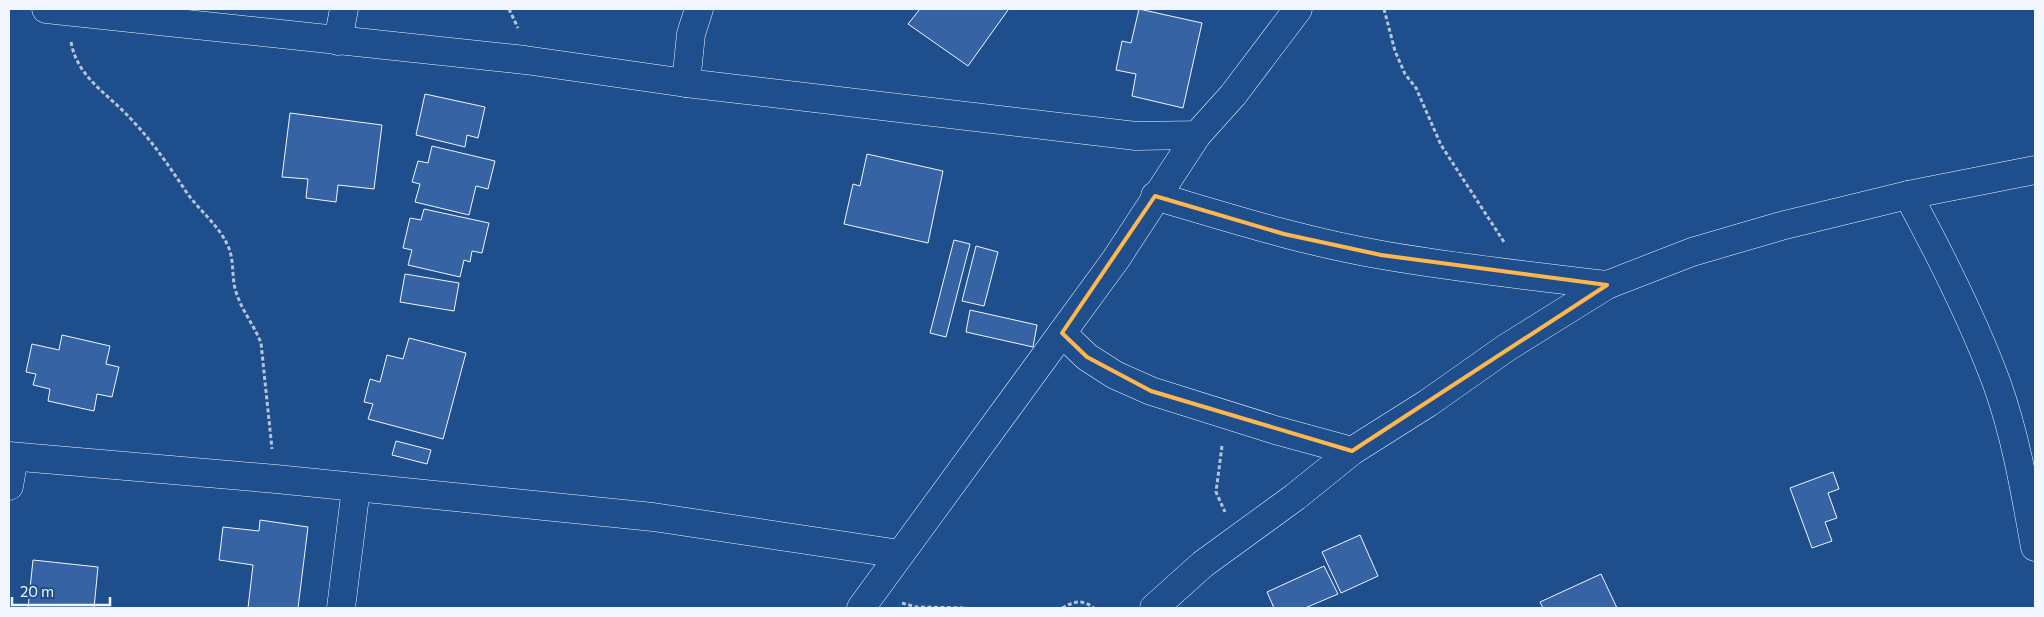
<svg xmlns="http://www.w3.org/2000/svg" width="2044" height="617" font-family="Commissioner,sans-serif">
<rect width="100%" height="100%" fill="#1f4e8c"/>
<g fill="#3563a3" stroke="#f2f6ff">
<path d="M920 9H1006L1008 10 968 66 908 24Z"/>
<path d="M1139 9 1202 23 1183 108 1132 96 1136 74 1116 70 1122 41 1131 43Z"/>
<path d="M425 94 485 107 478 138 467 135 465 147 416 135Z"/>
<path d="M290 113 382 125 374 189 338 185 336 202 306 198 308 179 282 177Z"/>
<path d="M432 146 495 161 488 189 476 186 469 215 415 202 420 184 412 182 418 161 428 163Z"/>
<path d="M867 154 943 171 928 243 844 224 853 184 860 186Z"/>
<path d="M424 209 489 223 482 253 472 251 470 262 464 260 460 277 408 265 412 250 403 248 410 218 421 220Z"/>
<path d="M954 240 970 244 946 337 930 333Z"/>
<path d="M976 246 998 252 984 306 962 301Z"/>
<path d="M405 274 459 283 454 311 400 302Z"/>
<path d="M970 310 1037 325 1033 347 966 332Z"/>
<path d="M62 335 110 346 106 364 119 367 112 397 97 394 94 411 48 401 50 389 33 385 36 374 26 372 32 344 59 350Z"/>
<path d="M409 338 466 353 443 439 368 419 373 404 364 402 370 379 380 382 387 355 403 359Z"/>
<path d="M396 441 431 450 427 464 392 455Z"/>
<path d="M1833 472 1839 489 1828 493 1837 518 1825 522 1832 541 1812 548 1790 488Z"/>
<path d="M260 520 308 527 298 608H248L253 565 219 560 223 527 259 531Z"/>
<path d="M1360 535 1378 576 1341 593 1322 552Z"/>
<path d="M33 560 98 567 94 608H28Z"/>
<path d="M1324 566 1338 594 1305 608H1274L1267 592Z"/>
<path d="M1601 574 1617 608H1543L1540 602Z"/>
</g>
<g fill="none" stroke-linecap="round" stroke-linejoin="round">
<defs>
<g id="street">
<path d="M46 9 525 60 686 83 1136 136 1197 135 1233 95 1298 9"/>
<path d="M338 41 344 9"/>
<path d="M686 83 691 34 699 9"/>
<path d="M1908 195C1941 256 1973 319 1997 384 2016 437 2025 492 2035 547"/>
<path d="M1155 196C1230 218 1305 242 1382 255 1456 268 1532 276 1607 285"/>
<path d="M1062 333 1087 357 1115 375 1151 391 1275 430 1352 451"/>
<path d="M9 456 276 479 653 517 900 554"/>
<path d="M9 486 14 457"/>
<path d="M341 608 356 488"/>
<path d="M861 608 1116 259 1197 135"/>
<path d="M1154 608 1203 564 1295 497 1352 451 1428 403 1506 348 1607 285 1692 252 1781 226 1908 195 2035 170"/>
</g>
</defs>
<use href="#street" stroke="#f2f6ff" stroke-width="29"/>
<g stroke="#b3c4dc" stroke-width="3" stroke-dasharray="4 2.5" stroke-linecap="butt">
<path d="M509 9 518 28"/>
<path d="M1384 9 1395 51 1405 74 1416 88 1441 145 1504 242"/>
<path d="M71 42C77 77 108 94 130 118 153 142 169 166 187 193 200 211 218 225 227 244 235 259 231 277 236 292 242 311 254 325 261 343L272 449"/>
<path d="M1222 446 1216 492 1225 512"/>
<path d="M902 603 916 607 967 608"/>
<path d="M1062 608C1075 601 1082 599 1094 608"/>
</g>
<use href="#street" stroke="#1f4e8c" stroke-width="28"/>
</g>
<path fill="none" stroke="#ffb74d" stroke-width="4" stroke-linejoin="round" d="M1155 196 1284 234 1381 255 1607 285 1352 451 1151 391 1087 357 1062 333Z"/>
<rect width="2044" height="617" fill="none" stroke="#f2f6ff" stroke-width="20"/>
<path d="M12 597v8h98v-8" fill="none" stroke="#f2f6ff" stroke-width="2.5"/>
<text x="20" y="597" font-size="15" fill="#f2f6ff" stroke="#1f4e8c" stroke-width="4" paint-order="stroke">20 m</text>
</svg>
